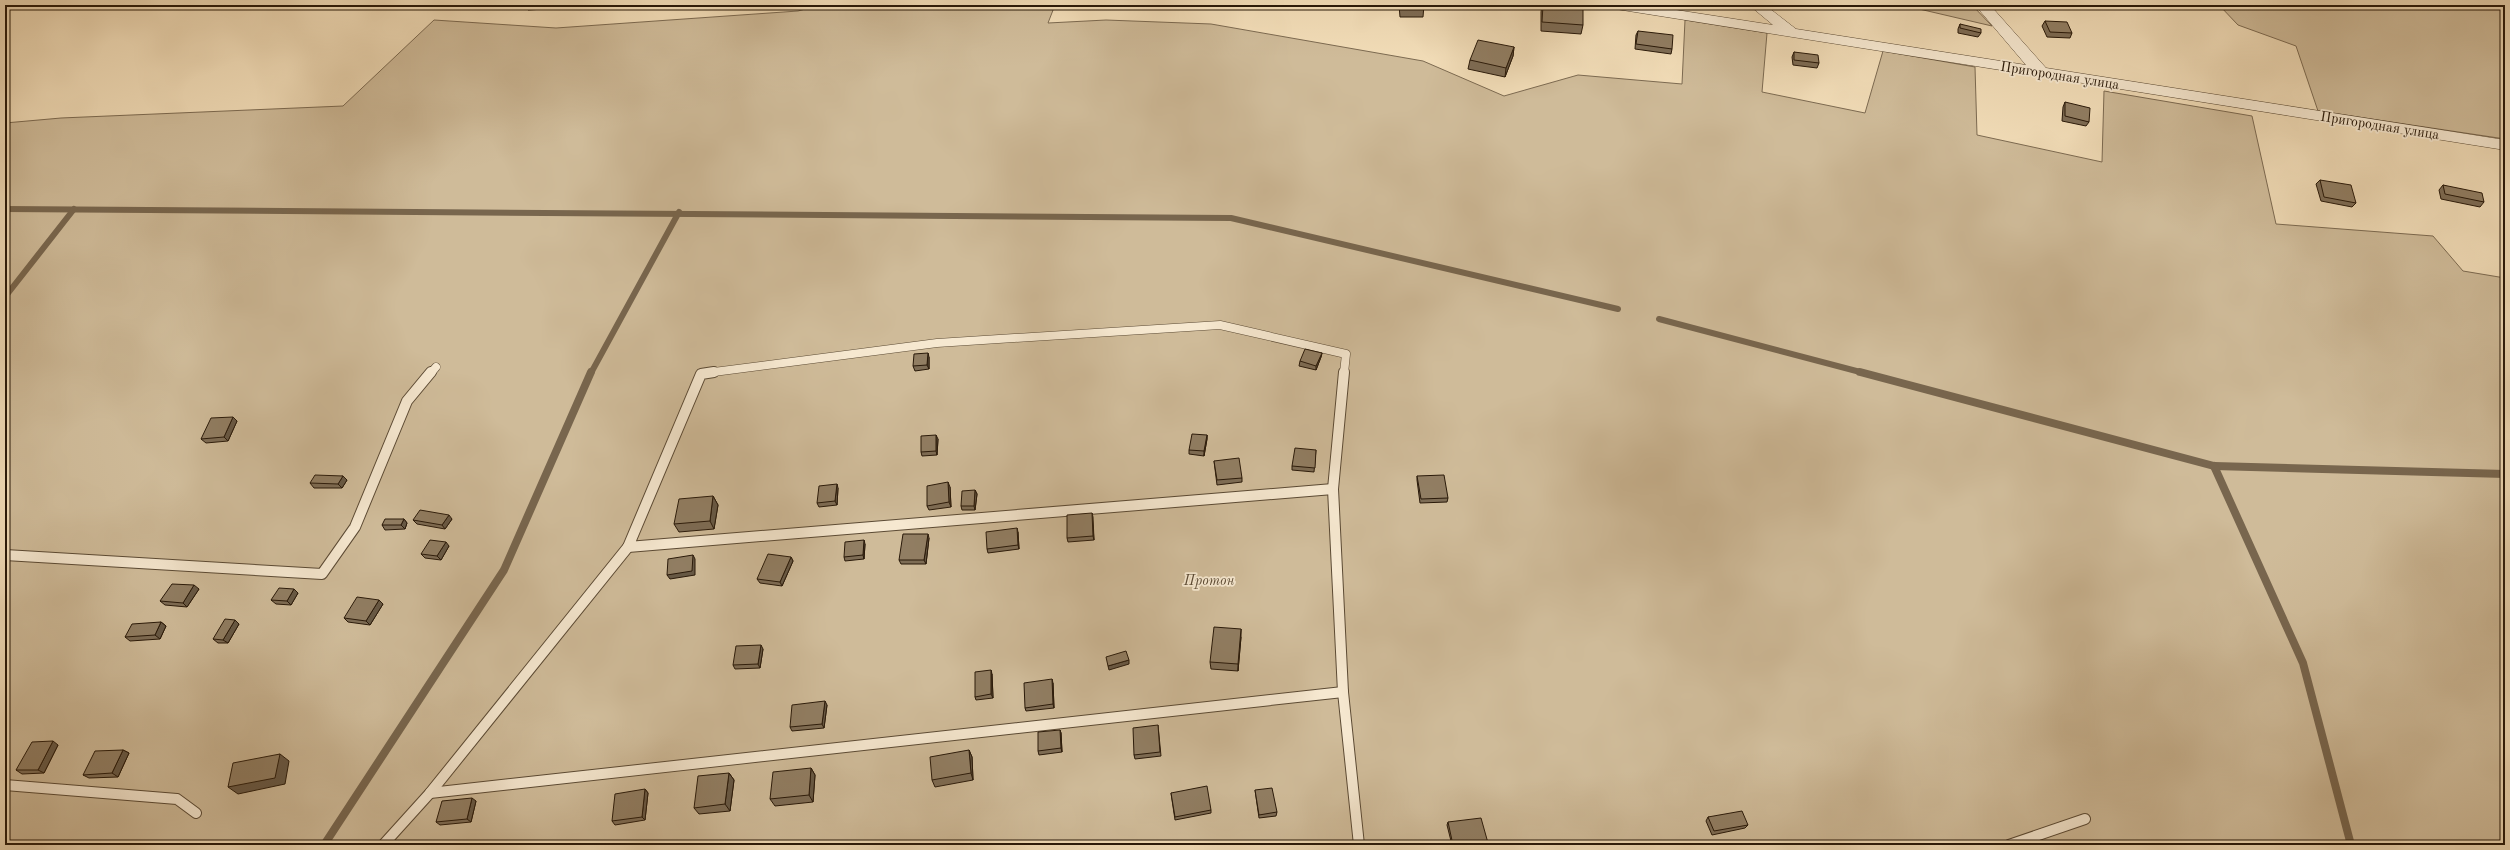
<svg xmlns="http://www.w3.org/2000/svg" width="2510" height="850" font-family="'Old Standard TT',serif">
<rect width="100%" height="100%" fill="#f1dcb7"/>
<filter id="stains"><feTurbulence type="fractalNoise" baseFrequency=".005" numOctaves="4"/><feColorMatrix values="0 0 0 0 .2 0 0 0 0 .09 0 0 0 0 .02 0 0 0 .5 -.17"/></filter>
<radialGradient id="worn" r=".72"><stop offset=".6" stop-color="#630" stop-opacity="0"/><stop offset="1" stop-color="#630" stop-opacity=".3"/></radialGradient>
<g fill="#cfbb99" stroke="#7c6a51">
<path d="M820 5H1055L1048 23 1106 20 1211 24 1423 61 1504 96 1578 75 1682 84 1685 20 1767 33 1762 92 1865 113 1883 51 1975 67 1977 135 2102 162 2104 91 2252 116 2276 224 2433 236 2463 271 2505 278V845H5V123L61 118 343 106 434 20 556 28 798 11Z"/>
<path d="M1902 5H1972L1992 26Z"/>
<path d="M2219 5H2505V139L2318 111 2296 46 2238 25Z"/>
</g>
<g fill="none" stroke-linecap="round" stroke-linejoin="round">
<g stroke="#78664e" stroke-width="6">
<path d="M5 209 1231 218 1618 309"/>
<path d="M5 297 74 209"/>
<path d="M1659 319 1864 373"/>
<path d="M591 373 679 212"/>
</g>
<g stroke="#78664e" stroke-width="8">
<path d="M1860 372 2214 466 2505 474"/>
<path d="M2214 466 2303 663 2351 845"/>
<path d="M324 845 504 570 591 372"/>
</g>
<defs>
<g id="service-far1">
<path d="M431 373 436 367"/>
<path d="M706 373 937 343 1220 325 1346 354 1344 373"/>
</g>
<g id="service">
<path d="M714 372 701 374 628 547 1333 489"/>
<path d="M1333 489 1343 692 1359 845"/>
<path d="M1333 489 1344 372"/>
<path d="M5 555 322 574 355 527 407 401 431 372"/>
<path d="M5 785 177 799 196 813"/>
<path d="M430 793 1343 692"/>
<path d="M383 845 430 793 628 547"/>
<path d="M2009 845 2085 819"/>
</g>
<path id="minor" d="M1609 5H1644L1773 25 1749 5H1765L1796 29 2026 65 1975 5H1990L2046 68 2505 140V150L1616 9Z"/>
</defs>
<use href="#service-far1" stroke="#5b4a34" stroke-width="9"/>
<use href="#service" stroke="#5b4a34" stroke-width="12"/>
<use href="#minor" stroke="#5b4a34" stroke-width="1"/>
<use href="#service-far1" stroke="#f6e8d0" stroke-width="8"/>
<use href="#service" stroke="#f6e8d0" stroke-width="10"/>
<use href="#minor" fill="#f6e8d0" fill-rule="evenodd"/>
</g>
<g fill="#7d6c55" stroke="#291909">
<path d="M526 5H564L563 8 528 10Z"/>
<path d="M1320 5H1348V9L1320 7Z"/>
<path d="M1399 5H1424L1423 17H1400Z"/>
<path d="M1457 5H1472V6Z"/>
<path d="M1542 5H1564L1583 25 1581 34 1541 31V12Z"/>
<path d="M2045 21 2072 33 2070 38 2047 37 2042 26Z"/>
<path d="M1960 24 1981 33 1978 37 1958 33V29Z"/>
<path d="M1638 31 1672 49 1671 54 1635 49 1636 35Z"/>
<path d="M1514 47 1513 56 1505 77 1468 69 1470 60Z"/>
<path d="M1794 52 1819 63 1817 68 1793 65 1792 57Z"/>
<path d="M2065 102 2089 122 2086 126 2062 121 2063 107Z"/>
<path d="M2320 180 2356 203 2352 207 2321 201 2316 184Z"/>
<path d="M2443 185 2484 202 2480 207 2441 199 2439 190Z"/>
<path d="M1322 353 1321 357 1316 370 1299 366 1300 361Z"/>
<path d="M929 357V369L915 371 913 366Z"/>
<path d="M237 421 228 441 206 443 201 439Z"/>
<path d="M1207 435V439L1204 456 1189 454V450Z"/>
<path d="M938 439 937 455 922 456 921 452Z"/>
<path d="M1316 450 1314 472 1292 470V466Z"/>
<path d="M1214 461 1242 478V482L1217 485Z"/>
<path d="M343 476 347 480 342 488H314L310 483Z"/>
<path d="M1417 476 1448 498 1447 502 1420 503 1417 480Z"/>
<path d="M950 487 951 507 929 510 927 506Z"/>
<path d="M838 488 837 505 819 507 817 503Z"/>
<path d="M975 490 977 494 975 510H962L961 506Z"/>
<path d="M713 496 718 505 714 529 679 532 674 524Z"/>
<path d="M1092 513 1094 540 1068 542 1067 538Z"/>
<path d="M404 519 407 523 405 529 385 530 382 525Z"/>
<path d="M452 519 445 529 417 524 413 520Z"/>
<path d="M1018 532 1019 549 988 553 987 549Z"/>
<path d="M929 538 926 564H901L899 560Z"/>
<path d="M865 544 864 559 845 561 844 557Z"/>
<path d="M449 546 441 560 425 558 421 554Z"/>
<path d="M791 557 793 561 782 586 760 583 757 579Z"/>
<path d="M199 589 187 607 165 605 160 601Z"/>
<path d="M298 593 291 605 276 604 271 600Z"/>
<path d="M383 604 370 625 348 622 344 618Z"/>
<path d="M161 622 166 626 160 639 130 641 125 637Z"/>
<path d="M239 624 228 643H218L213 639Z"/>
<path d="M1241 637 1238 671 1211 669 1210 662Z"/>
<path d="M763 649 760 668 735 669 733 665Z"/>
<path d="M992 674 993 698 976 700 975 697Z"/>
<path d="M1053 683 1054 708 1026 711 1025 708Z"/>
<path d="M827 705 824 728 792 731 790 727Z"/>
<path d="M1158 725 1161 756 1135 759 1134 755Z"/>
<path d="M1060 730 1061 733 1062 752 1039 755 1038 751Z"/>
<path d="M58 745 44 773 22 774 16 770Z"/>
<path d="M123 750 129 753 118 777 89 778 83 775Z"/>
<path d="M969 750 972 757 973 780 935 787 932 780Z"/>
<path d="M811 768 815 775 813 802 775 806 770 799Z"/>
<path d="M729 773 734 780 730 811 699 814 694 808Z"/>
<path d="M645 789 648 793 645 820 615 825 612 821Z"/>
<path d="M1255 790 1277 812 1276 816 1259 818Z"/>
<path d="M1171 793 1211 810V813L1175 820Z"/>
<path d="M476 801 471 822 440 825 436 822Z"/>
<path d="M1708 817 1748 825 1745 828 1712 835 1706 821Z"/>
<path d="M1448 822 1488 843 1487 845H1452L1447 825Z"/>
</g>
<g fill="#665845" stroke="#291909">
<path d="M1789 5H1795L1788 7Z"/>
<path d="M1514 47 1513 56 1505 77 1506 68Z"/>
<path d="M928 353 929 357V369L927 365Z"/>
<path d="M1322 353 1321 357 1316 370V366Z"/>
<path d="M233 417 237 421 228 441 224 437Z"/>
<path d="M936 435 938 439 937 455 936 451Z"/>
<path d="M1207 435V439L1204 456V451Z"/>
<path d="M343 476 347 480 342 488 338 484Z"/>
<path d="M948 482 950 487 951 507 949 502Z"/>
<path d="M837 484 838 488 837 505 835 501Z"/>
<path d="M975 490 977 494 975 510 974 506Z"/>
<path d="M713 496 718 505 714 529 710 521Z"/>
<path d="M1092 513 1093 517 1094 540 1093 536Z"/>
<path d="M449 515 452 519 445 529 442 525Z"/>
<path d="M404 519 407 523 405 529 401 525Z"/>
<path d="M1017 528 1018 532 1019 549 1018 545Z"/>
<path d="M928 534 929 538 926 564 924 560Z"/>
<path d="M864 540 865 544 864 559 863 555Z"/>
<path d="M446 542 449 546 441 560 437 556Z"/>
<path d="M693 555 695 559V575L670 579 667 575Z"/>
<path d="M791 557 793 561 782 586 780 582Z"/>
<path d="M194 585 199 589 187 607 183 603Z"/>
<path d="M294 589 298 593 291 605 287 601Z"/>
<path d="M379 600 383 604 370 625 366 621Z"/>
<path d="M235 620 239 624 228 643 223 640Z"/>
<path d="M161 622 166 626 160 639 155 635Z"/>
<path d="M1241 629V637L1238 671V664Z"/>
<path d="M761 645 763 649 760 668 758 664Z"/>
<path d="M1129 660V664L1109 670 1108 666Z"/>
<path d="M991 670 992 674 993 698 991 694Z"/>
<path d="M1052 679 1053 683 1054 708 1053 704Z"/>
<path d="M825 701 827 705 824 728 822 724Z"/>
<path d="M1060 730 1061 733 1062 752 1061 748Z"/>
<path d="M53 741 58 745 44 773 38 770Z"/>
<path d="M123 750 129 753 118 777 112 773Z"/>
<path d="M969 750 972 757 973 780 971 773Z"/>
<path d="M280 754 289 761 285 784 238 794 228 787Z"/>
<path d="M811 768 815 775 813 802 809 795Z"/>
<path d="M729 773 734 780 730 811 725 804Z"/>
<path d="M645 789 648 793 645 820 642 817Z"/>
<path d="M472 798 476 801 471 822 467 819Z"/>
</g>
<g fill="#917e63" stroke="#291909">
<rect x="1401" y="5" width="23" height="3"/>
<path d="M1543 5H1564L1583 7V25L1542 22Z"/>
<path d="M2045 21 2067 22 2072 33 2050 32Z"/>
<path d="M1960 24 1981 29V33L1960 28Z"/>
<path d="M1638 31 1673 35 1672 49 1636 44Z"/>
<path d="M1478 40 1514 47 1506 68 1470 60Z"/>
<path d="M1794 52 1818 55 1819 63 1794 60Z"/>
<path d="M2065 102 2090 108 2089 122 2065 116Z"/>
<path d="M2320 180 2351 185 2356 203 2324 197Z"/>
<path d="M2443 185 2482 193 2484 202 2445 194Z"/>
<path d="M1305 349 1322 353 1316 366 1300 361Z"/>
<path d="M928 353 927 365 913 366 914 354Z"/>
<path d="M233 417 224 437 201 439 211 418Z"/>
<path d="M1192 434 1207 435 1204 451 1189 450Z"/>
<path d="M936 435V451L921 452V436Z"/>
<path d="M1295 448 1316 450 1315 468 1292 466Z"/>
<path d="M1239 458 1242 478 1217 480 1214 461Z"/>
<path d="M315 475 343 476 338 484 310 483Z"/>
<path d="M1444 475 1448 498 1421 499 1417 476Z"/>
<path d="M948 482 949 502 927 506V486Z"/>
<path d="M837 484 835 501 817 503 819 486Z"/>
<path d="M975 490 974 506H961L962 491Z"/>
<path d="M713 496 710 521 674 524 679 499Z"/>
<path d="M420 510 449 515 442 525 413 520Z"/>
<path d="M1092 513 1093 536 1067 538V515Z"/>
<path d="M385 519H404L401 525H382Z"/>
<path d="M1017 528 1018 545 987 549 986 532Z"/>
<path d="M903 534H928L924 560H899Z"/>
<path d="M430 540 446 542 437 556 421 554Z"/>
<path d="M864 540 863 555 844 557 845 542Z"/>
<path d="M768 554 791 557 780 582 757 579Z"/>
<path d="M693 555 692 571 667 575 668 559Z"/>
<path d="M172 584 194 585 183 603 160 601Z"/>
<path d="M279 588 294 589 287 601 271 600Z"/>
<path d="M357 597 379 600 366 621 344 618Z"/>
<path d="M225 619 235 620 223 640 213 639Z"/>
<path d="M161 622 155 635 125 637 132 624Z"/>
<path d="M1214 627 1241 629 1238 664 1210 662Z"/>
<path d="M761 645 758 664 733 665 736 646Z"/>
<path d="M1126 651 1129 660 1108 666 1106 657Z"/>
<path d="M991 670V694L975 697V672Z"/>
<path d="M1052 679 1053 704 1025 708 1024 683Z"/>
<path d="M825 701 822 724 790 727 792 705Z"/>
<path d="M1158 725 1160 752 1134 755 1133 728Z"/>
<path d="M1060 730 1061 748 1038 751V732Z"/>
<path d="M53 741 38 770H16L32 742Z"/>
<path d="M123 750 112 773 83 775 95 751Z"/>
<path d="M969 750 971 773 932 780 930 757Z"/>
<path d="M280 754 275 778 228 787 233 763Z"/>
<path d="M811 768 809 795 770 799 773 772Z"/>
<path d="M729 773 725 804 694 808 698 776Z"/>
<path d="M1207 786 1211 810 1175 817 1171 793Z"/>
<path d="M1272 788 1277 812 1259 815 1255 790Z"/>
<path d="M645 789 642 817 612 821 615 794Z"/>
<path d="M472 798 467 819 436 822 442 801Z"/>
<path d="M1742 811 1748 825 1714 831 1708 817Z"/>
<path d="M1481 818 1488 843 1474 845H1453L1448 822Z"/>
<path d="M1720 844V845H1706Z"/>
</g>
<g text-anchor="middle" stroke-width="3.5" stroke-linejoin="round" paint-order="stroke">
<g font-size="14" fill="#291909" stroke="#f6e8d0">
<text transform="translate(2060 75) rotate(9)" y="5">Пригородная улица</text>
<text transform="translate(2380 125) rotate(9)" y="5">Пригородная улица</text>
</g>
<g font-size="14" font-style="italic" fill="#5b4a34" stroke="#f6e8d0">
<text x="1209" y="585">Протон</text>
</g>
</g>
<rect width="2510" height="850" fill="none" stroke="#f1dcb7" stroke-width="20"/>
<rect x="6" y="6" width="2498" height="838" fill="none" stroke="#291909" stroke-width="2"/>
<rect x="10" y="10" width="2490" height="830" fill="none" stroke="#291909"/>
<rect width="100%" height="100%" filter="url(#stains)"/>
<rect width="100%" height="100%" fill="url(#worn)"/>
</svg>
